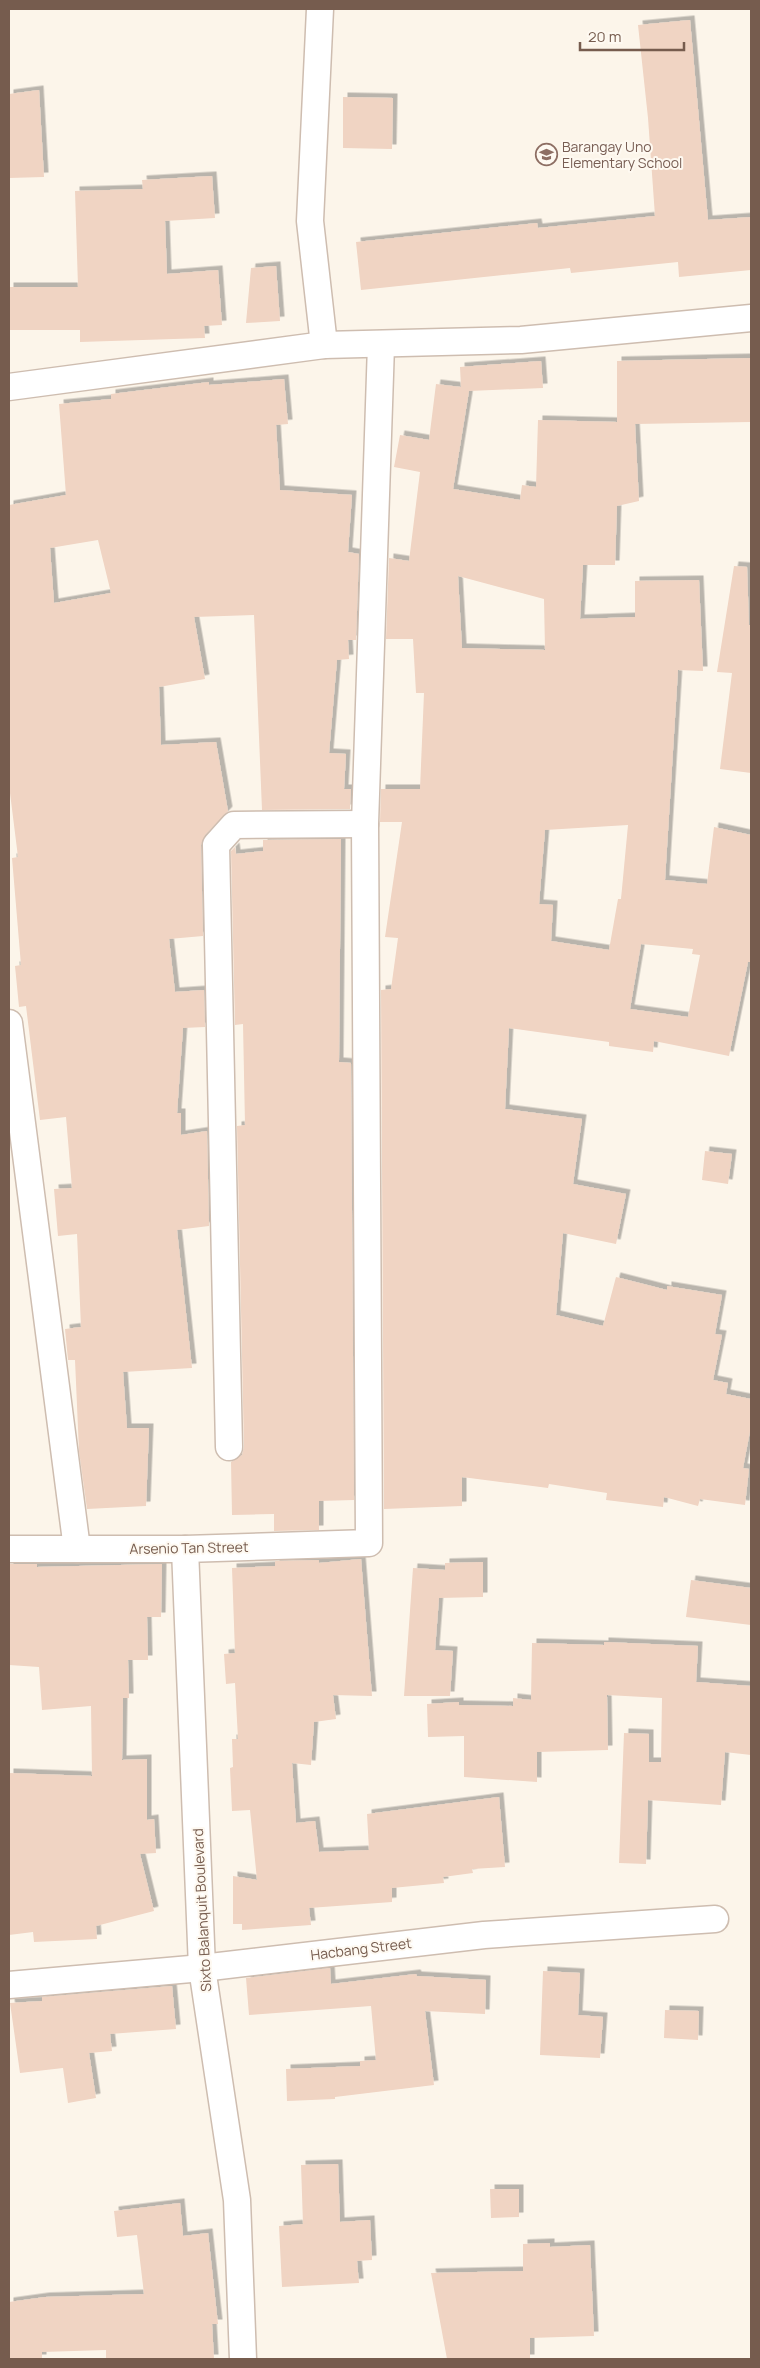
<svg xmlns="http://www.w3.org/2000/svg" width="760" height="2368" font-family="Manrope,sans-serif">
<defs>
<filter id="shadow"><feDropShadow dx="4.5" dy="-4.5" stdDeviation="0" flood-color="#0004"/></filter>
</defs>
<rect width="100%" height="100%" fill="#fcf5ea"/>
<g fill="#f0d4c3" fill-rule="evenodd" filter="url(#shadow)">
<path d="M690 20 708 220 751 217V270L679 277 678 262 571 273 570 268 361 290 356 242 537 223 538 228 655 216 648 118 638 25Z"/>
<path d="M39 90 44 177 9 178V94Z"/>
<path d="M343 97 393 98 392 149 343 148Z"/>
<path d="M212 176 215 218 165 221 167 274 218 270 222 325 204 326 205 338 80 342V330H9V287H78L75 191 143 189 142 180Z"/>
<path d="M276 266 280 321 246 323 251 268Z"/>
<path d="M751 358V422L635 424 639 501 617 506 615 565H583L580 619 635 617V581L699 580 703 671 678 670 665 880 707 884 714 827 751 835V962H748L729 1056 654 1041 653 1052 609 1046V1042L509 1028 505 1109 582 1119 573 1184 626 1194 616 1244 563 1233 556 1315 603 1326 616 1277 667 1290V1286L722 1295 715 1334 722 1335 713 1380 728 1383 726 1394 751 1399V1426L743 1468 749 1469 745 1505 700 1499 698 1506 664 1497 663 1507 606 1500 607 1493 549 1484 548 1488 462 1477V1506L384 1509 381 990 391 989 398 938 385 937 402 822H380L381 789H420L424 693H416L413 639H386L389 558 409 561 420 472 394 467 400 435 429 440 436 384 461 387 460 367 541 361 543 388 469 391 453 489 520 500 522 485 536 487 538 420 617 422V361ZM458 576 544 599 545 650 462 648ZM628 825 621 899H618L609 950 551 941 553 905 539 904 545 830ZM641 944 693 949 692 954 700 955 688 1017 630 1009Z"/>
<path d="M284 379 288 424 276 425 280 490 352 495 348 552 359 554 356 640H348L349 659 337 660 329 753 346 754 344 789H351L350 809 262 810 254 615 194 617 205 679 159 687 161 745 216 742 228 811 205 835 201 845 203 936 169 939 175 992 204 990 205 1027 183 1028 177 1113H181V1135L207 1131 209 1226 177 1230 192 1368 123 1372 127 1428H149L146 1506 87 1509 79 1451 75 1360H68L65 1329 81 1327 77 1234 58 1236 54 1189 72 1188 66 1117 40 1120 26 1006 19 1007 15 966 21 965 12 858 18 857 9 785V505L66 495 59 404 111 399V394L209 382V385ZM98 540 111 593 54 603 50 548Z"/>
<path d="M734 566 747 567 749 625H751V773L720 769 732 673 717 672Z"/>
<path d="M341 839 339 1062 351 1063 354 1500 319 1501V1530L274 1531V1514L232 1515 231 1462 242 1455 244 1447 237 1126 245 1125 243 1024 235 1025 231 851 235 847 236 854 263 851V840Z"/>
<path d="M705 1151 732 1154 728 1184 702 1180Z"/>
<path d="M361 1559 372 1696 333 1695 336 1719 314 1722 311 1765 292 1763 296 1823 315 1821 319 1852 369 1850 367 1814 499 1797 505 1867 472 1869 473 1873 443 1877 444 1883 392 1888V1902L309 1908 311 1925 242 1930V1924H233V1876L257 1880 250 1810 232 1811 230 1768 233 1767 232 1739H238L235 1683 226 1684 224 1654 235 1653 232 1568 275 1566V1561L319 1560V1563Z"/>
<path d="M483 1562V1597L439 1598 435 1650 453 1651 450 1696H404L413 1568 445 1570V1563Z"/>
<path d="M9 1564H37V1567L162 1564 161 1617H147L148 1660H128L129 1698H123L122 1760 147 1759V1820L154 1819 156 1853 140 1854 154 1911 96 1926 97 1939 34 1942 33 1932 9 1935V1773L92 1776 91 1706 42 1710 39 1667 9 1665Z"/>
<path d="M691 1580 751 1588V1625L686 1617Z"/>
<path d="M604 1642 698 1646 696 1682 751 1686V1755L725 1752 721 1805 648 1800 646 1864 619 1863 624 1733 649 1734V1762H661L662 1698 607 1695 608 1750 537 1752V1782L464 1777V1736L428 1737 427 1704 459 1702V1705L513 1706V1698L531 1700 532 1643 604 1645Z"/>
<path d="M330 1968 331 1984 416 1974 417 1976 486 1980 485 2014 425 2011 434 2085 335 2097V2099L287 2101 286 2069 360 2066V2061L376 2060 371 2006 249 2015 246 1978Z"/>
<path d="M543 1971 580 1973 578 2015 603 2017 600 2058 540 2055Z"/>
<path d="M172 1986 176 2029 110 2034 112 2051 89 2053 96 2098 68 2103 63 2068 20 2073 10 2003 42 2001V1997Z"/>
<path d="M665 2010 699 2011 698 2040 664 2038Z"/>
<path d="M338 2164 340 2222 370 2220 372 2260 357 2261 359 2283 282 2287 279 2226 303 2224 301 2165Z"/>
<path d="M490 2189H519V2217L491 2218Z"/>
<path d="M180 2203 183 2236 208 2233 218 2324H212L214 2359H106V2350L42 2352V2359H9V2302L45 2297 144 2294 137 2235 117 2237 114 2211Z"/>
<path d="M550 2243V2247L590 2245 594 2336 530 2338V2359H447L431 2273 523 2271V2244Z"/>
</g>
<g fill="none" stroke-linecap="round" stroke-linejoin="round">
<defs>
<g id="minor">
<path d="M320 9 310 221 324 345 521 340 751 318"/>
<path d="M9 387 324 345"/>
<path d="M9 1023 77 1549"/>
<path d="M229 1447 216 845 234 825 365 824"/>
<path d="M9 1549H185L369 1543 365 824 381 345"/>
<path d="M185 1549 202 1968 237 2200 243 2359"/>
<path d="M9 1985 202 1968 484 1935 715 1919"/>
</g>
</defs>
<use href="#minor" stroke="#cebdb0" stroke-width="29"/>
<use href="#minor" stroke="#fff" stroke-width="26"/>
</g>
<defs>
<symbol id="school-ring" viewBox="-11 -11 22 22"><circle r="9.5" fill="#fef9f1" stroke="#8d6e63" stroke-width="1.5"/><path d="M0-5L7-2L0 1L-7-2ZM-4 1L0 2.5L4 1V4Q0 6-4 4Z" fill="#8d6e63"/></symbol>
</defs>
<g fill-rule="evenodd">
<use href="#school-ring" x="534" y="142" width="25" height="25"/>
</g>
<g text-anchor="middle" stroke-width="4" stroke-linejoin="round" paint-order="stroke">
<g font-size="14" fill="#785e54" stroke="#fef9f1" text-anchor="start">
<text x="562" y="152">Barangay Uno<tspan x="562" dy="16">Elementary School</tspan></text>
</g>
<g font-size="14" fill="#765c4e" stroke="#fef9f1">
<text transform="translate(189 1548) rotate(-1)" y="5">Arsenio Tan Street</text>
<text transform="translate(202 1910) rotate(-93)" y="5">Sixto Balanquit Boulevard</text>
<text transform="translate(361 1949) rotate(-7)" y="5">Hacbang Street</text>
</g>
</g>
<rect width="760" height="2368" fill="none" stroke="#765c4e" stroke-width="20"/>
<path d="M580 42v8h104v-8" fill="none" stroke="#765c4e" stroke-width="2.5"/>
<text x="588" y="42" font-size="15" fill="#765c4e" stroke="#fef9f1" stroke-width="4" paint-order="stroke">20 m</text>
</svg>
